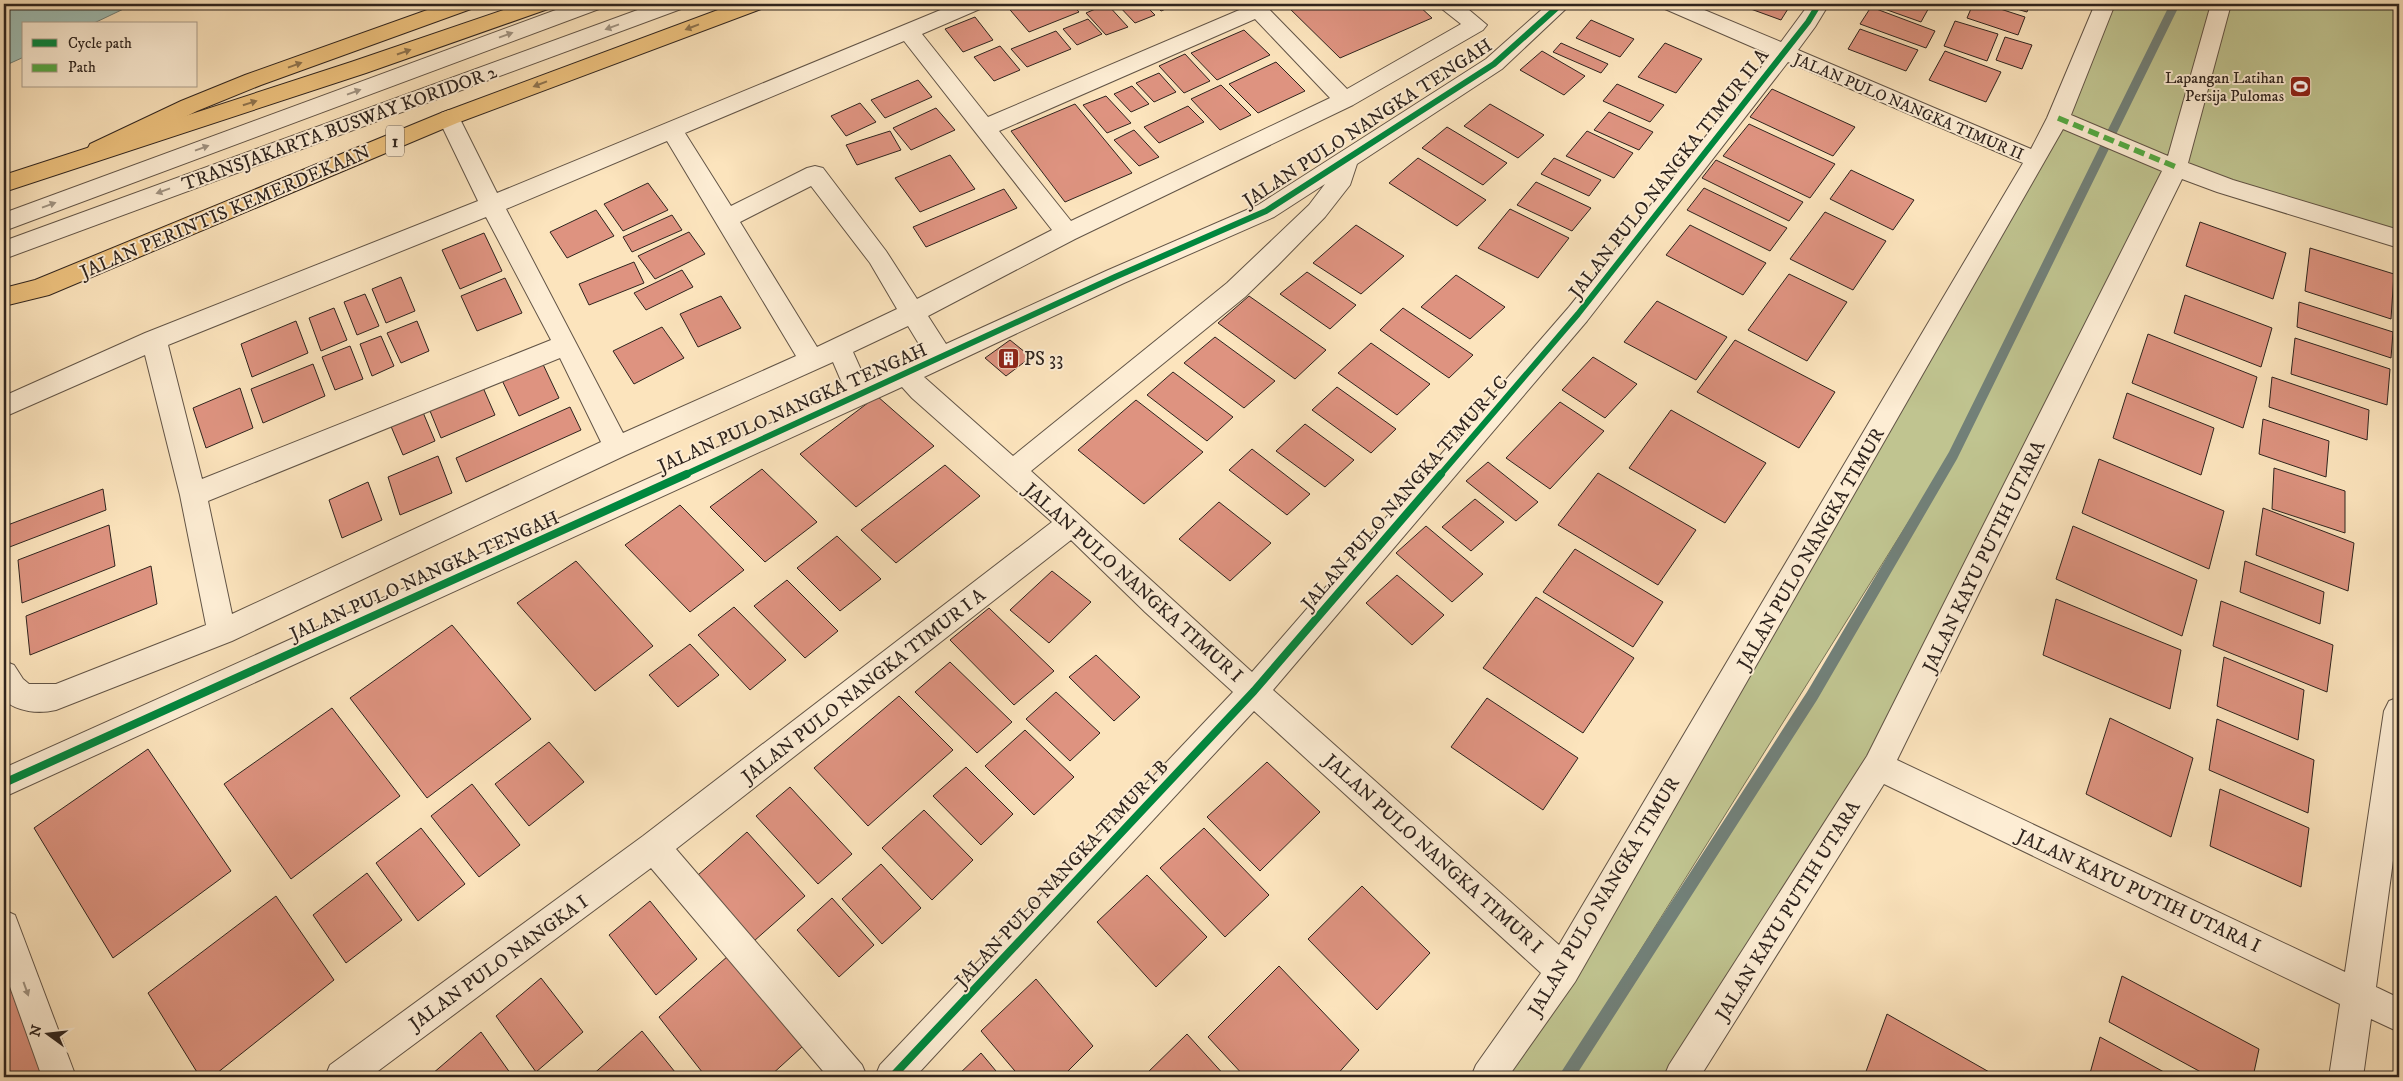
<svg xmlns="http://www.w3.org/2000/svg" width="2403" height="1081" font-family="'IM FELL DW Pica',serif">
<rect width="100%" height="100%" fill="#fce4bd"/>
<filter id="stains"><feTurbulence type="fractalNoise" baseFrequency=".004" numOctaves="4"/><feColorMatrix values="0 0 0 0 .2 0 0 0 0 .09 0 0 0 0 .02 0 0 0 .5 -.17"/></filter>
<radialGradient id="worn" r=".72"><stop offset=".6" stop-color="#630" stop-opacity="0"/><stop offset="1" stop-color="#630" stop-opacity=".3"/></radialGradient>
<g fill="#c0c490" stroke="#787457">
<path d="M2105 4H2221L2176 167 1878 766 1681 1077H1566L1812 696 1911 518 1561 1077H1488L1563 970 2058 118Z"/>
<path d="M2222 4H2399V240L2225 186 2179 168Z"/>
</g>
<path fill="#9fbeb4" stroke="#728078" d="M4 4H134L92 24H24V57L4 66Z"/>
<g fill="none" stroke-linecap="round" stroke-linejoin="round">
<path fill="#728078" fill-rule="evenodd" d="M2170 4H2180L1957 459 1817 700 1575 1077H1558L1807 692 1949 452Z"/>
</g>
<g fill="#de9380" stroke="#2f241e">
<path d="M1005 4H1072L1079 12 1029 32Z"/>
<path d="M1107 4 1128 27 1106 35 1086 13Z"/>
<path d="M1117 4H1144L1155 15 1135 23Z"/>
<path d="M1154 4H1173L1175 5 1161 11Z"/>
<path d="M1285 4H1417L1432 18 1340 58Z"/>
<path d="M1737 4H1791L1781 20Z"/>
<path d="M1877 4H1931L1921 22 1876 6Z"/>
<path d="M1973 4H1985L2025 17 2018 35 1967 18Z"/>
<path d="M1999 4H2030L2027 12Z"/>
<path d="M1871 7 1935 31 1926 48 1860 24Z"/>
<path d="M975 17 993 40 963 52 945 29Z"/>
<path d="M1088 19 1102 34 1077 45 1063 29Z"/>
<path d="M1591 20 1634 39 1620 57 1576 38Z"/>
<path d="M1955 21 1998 34 1987 61 1944 46Z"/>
<path d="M1860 29 1918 50 1906 71 1848 49Z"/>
<path d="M1244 30 1270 55 1217 80 1191 53Z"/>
<path d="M1056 31 1071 49 1027 67 1011 49Z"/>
<path d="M2005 37 2032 45 2022 69 1996 60Z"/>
<path d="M1561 43 1608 64 1601 73 1553 52Z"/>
<path d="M1665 43 1702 59 1676 93 1638 77Z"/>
<path d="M1000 46 1020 70 994 81 974 57Z"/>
<path d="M1542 51 1585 76 1564 95 1520 70Z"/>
<path d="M1945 51 2001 72 1986 102 1929 80Z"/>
<path d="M1185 54 1210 81 1184 93 1159 66Z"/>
<path d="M1276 62 1305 91 1258 113 1229 84Z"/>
<path d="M1159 73 1176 92 1154 102 1136 83Z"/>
<path d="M918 80 932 97 885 118 871 100Z"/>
<path d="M1617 84 1664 105 1650 122 1603 101Z"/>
<path d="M1221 85 1251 115 1220 130 1191 99Z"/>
<path d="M1132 86 1149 104 1131 112 1114 94Z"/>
<path d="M1772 89 1855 127 1833 156 1750 117Z"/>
<path d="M1106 96 1131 123 1107 133 1083 105Z"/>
<path d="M860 103 876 122 846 136 831 116Z"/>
<path d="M1075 104 1132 173 1065 202 1011 131Z"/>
<path d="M1490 104 1544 135 1518 158 1464 126Z"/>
<path d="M1188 106 1204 122 1159 143 1144 127Z"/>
<path d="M936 108 955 130 911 150 893 128Z"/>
<path d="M1609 112 1653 132 1639 150 1594 130Z"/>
<path d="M1749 124 1835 164 1810 198 1723 156Z"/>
<path d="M1447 127 1507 163 1483 185 1422 148Z"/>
<path d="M1134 130 1159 157 1139 166 1114 140Z"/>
<path d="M890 131 901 150 857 165 846 145Z"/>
<path d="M1587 131 1633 153 1614 178 1566 156Z"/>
<path d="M950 155 975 189 920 212 895 178Z"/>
<path d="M1418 158 1486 200 1457 226 1389 183Z"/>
<path d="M1554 158 1601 180 1589 196 1541 174Z"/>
<path d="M1716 160 1803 202 1789 221 1702 178Z"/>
<path d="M1851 170 1914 200 1893 230 1830 199Z"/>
<path d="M1536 182 1591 208 1572 231 1517 205Z"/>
<path d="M648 183 668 210 623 231 604 204Z"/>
<path d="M1704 188 1787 228 1770 251 1687 210Z"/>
<path d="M1004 189 1017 208 926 247 913 227Z"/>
<path d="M1510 209 1569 238 1538 278 1478 248Z"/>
<path d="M596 210 614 236 567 258 550 232Z"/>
<path d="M1825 212 1886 241 1853 290 1790 259Z"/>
<path d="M672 215 682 230 632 252 623 237Z"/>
<path d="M2200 222 2286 253 2273 299 2186 266Z"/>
<path d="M1356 225 1404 256 1361 294 1313 263Z"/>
<path d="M1690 225 1766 263 1743 295 1666 255Z"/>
<path d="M689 232 705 254 655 279 638 256Z"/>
<path d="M484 233 502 271 460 289 442 250Z"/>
<path d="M2310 248 2394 274 2391 319 2305 291Z"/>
<path d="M634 262 644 283 589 305 579 284Z"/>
<path d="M682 270 693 287 646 310 634 293Z"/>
<path d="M1307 272 1356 305 1330 329 1280 294Z"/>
<path d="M1789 274 1847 302 1807 361 1748 330Z"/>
<path d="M1456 275 1505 307 1470 339 1421 307Z"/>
<path d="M401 277 415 311 386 323 372 289Z"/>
<path d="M505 278 522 313 477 331 461 296Z"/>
<path d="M365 294 379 326 357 335 344 302Z"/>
<path d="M2185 295 2272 328 2261 367 2174 333Z"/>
<path d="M721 296 741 328 698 347 680 314Z"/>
<path d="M1249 296 1326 350 1295 379 1218 323Z"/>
<path d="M1657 301 1727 337 1696 380 1624 342Z"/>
<path d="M2299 302 2393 332 2391 358 2297 327Z"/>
<path d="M334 308 347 340 321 351 309 318Z"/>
<path d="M1403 308 1473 355 1449 378 1380 330Z"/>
<path d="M296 321 308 353 252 377 241 344Z"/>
<path d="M417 321 429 351 401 363 387 333Z"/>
<path d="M662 327 684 358 634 384 613 351Z"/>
<path d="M2148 334 2257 377 2243 428 2132 383Z"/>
<path d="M381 336 394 366 372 376 360 344Z"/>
<path d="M1215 337 1275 381 1244 408 1184 363Z"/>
<path d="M2295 338 2390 369 2387 405 2291 374Z"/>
<path d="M1010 340 1031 357 1006 376 985 358Z"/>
<path d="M1735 340 1835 392 1799 448 1697 392Z"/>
<path d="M1371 343 1430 384 1397 415 1338 373Z"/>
<path d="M350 346 363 379 335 390 322 357Z"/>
<path d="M1593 357 1637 384 1605 418 1562 390Z"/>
<path d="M540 358 559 398 519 416 500 376Z"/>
<path d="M313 364 325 396 263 423 251 389Z"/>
<path d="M1173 372 1233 417 1207 441 1147 395Z"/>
<path d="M2272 377 2369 410 2367 440 2269 407Z"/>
<path d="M481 383 495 415 441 438 428 406Z"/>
<path d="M1337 387 1396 429 1371 453 1312 410Z"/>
<path d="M240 388 253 428 206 448 193 408Z"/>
<path d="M2127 393 2214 428 2201 475 2113 438Z"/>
<path d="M877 396 934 446 856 507 800 454Z"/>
<path d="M1136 400 1203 452 1144 504 1078 450Z"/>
<path d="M1560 402 1604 431 1550 489 1506 458Z"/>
<path d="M570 407 581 430 466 482 456 458Z"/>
<path d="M422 410 435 441 403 455 390 424Z"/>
<path d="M1671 410 1766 463 1725 523 1629 468Z"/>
<path d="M2263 419 2329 441 2326 477 2259 454Z"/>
<path d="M1305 424 1354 460 1325 487 1276 451Z"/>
<path d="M1252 449 1310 494 1287 515 1229 470Z"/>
<path d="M438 456 452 493 400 515 388 477Z"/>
<path d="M2099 459 2224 511 2209 569 2082 513Z"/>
<path d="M1488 462 1538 502 1516 521 1466 481Z"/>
<path d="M945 465 980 496 896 563 861 530Z"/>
<path d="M2274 468 2345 491V533L2272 509Z"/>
<path d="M762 469 817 522 765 562 710 507Z"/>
<path d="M1598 473 1696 530 1658 585 1558 525Z"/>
<path d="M368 482 382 520 342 538 329 500Z"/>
<path d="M103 489 106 510 7 548 5 526Z"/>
<path d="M1475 499 1504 522 1471 551 1442 527Z"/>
<path d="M1219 502 1271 543 1230 581 1179 539Z"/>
<path d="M680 505 744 570 690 612 625 545Z"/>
<path d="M2263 508 2354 543 2348 591 2256 555Z"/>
<path d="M109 525 115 566 22 603 18 560Z"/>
<path d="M1426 526 1483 574 1452 602 1396 553Z"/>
<path d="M2073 526 2197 580 2182 636 2056 579Z"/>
<path d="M837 536 881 579 840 611 797 568Z"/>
<path d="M1575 549 1663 602 1633 647 1543 592Z"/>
<path d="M576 561 653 646 595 691 517 603Z"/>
<path d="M2245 561 2324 592 2320 624 2240 592Z"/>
<path d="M151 566 157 604 30 655 26 616Z"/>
<path d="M1052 571 1091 602 1049 643 1010 610Z"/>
<path d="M1397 575 1444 615 1412 645 1366 603Z"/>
<path d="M787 580 838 631 805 658 754 606Z"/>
<path d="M1536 597 1634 658 1583 733 1483 668Z"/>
<path d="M2056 599 2181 650 2170 709 2043 655Z"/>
<path d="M2221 601 2333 645 2327 692 2213 646Z"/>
<path d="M734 607 786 660 750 690 698 635Z"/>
<path d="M989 608 1054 671 1014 705 950 640Z"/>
<path d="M452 625 531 719 427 798 350 698Z"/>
<path d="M690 644 719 675 678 707 649 675Z"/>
<path d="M1096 655 1140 697 1114 721 1069 677Z"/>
<path d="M2224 657 2304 690 2298 740 2217 706Z"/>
<path d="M950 662 1012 722 977 753 915 692Z"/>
<path d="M1056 692 1100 733 1070 761 1026 719Z"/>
<path d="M899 696 953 750 868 826 814 768Z"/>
<path d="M1487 698 1578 758 1543 810 1451 747Z"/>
<path d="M332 708 400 796 291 879 224 784Z"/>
<path d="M2110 718 2193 758 2171 837 2086 794Z"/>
<path d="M2217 719 2314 760 2308 813 2209 770Z"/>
<path d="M1025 730 1074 777 1034 815 985 766Z"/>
<path d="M549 742 584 782 529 826 495 784Z"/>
<path d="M148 749 231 871 113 958 34 828Z"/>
<path d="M1267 762 1320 812 1260 871 1207 817Z"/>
<path d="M966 767 1013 814 981 845 933 796Z"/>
<path d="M472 784 520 845 479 877 431 816Z"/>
<path d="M790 787 852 854 818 884 756 816Z"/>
<path d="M2220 789 2309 828 2301 887 2210 846Z"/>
<path d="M924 810 973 860 932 900 882 848Z"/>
<path d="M421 828 465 884 418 921 376 863Z"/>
<path d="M1204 828 1269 895 1225 937 1160 868Z"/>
<path d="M747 832 805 896 754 941 698 875Z"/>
<path d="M881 864 921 908 882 944 842 899Z"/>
<path d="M367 873 402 920 346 963 313 915Z"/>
<path d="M1147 875 1207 937 1156 987 1097 922Z"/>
<path d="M1362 886 1430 953 1377 1010 1308 939Z"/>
<path d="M276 896 334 980 212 1077H200L148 993Z"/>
<path d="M832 898 874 945 839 977 797 930Z"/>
<path d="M650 901 697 959 656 995 609 935Z"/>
<path d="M4 924 69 1077H4Z"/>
<path d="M728 956 803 1046 769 1077H706L659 1017Z"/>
<path d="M1279 966 1359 1050 1335 1077H1245L1208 1037Z"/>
<path d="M2122 976 2259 1049 2253 1077H2210L2109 1022Z"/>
<path d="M541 978 583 1032 536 1072 496 1016Z"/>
<path d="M1036 979 1093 1046 1062 1077H1020L981 1031Z"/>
<path d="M1887 1014 1998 1077H1864Z"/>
<path d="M642 1031 679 1077H590Z"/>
<path d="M481 1032 513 1077H434L432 1074Z"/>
<path d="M1187 1034 1226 1077H1143Z"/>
<path d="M2100 1037 2173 1077H2089Z"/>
<path d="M981 1053 1001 1077H956Z"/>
</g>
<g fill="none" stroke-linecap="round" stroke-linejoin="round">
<defs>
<g id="minor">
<path d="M572 4H602L599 9 4 231V213Z"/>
<path d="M654 4H684L681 9 4 259V241Z"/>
<path d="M955 4H983L980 9 922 34 988 117 1244 8 1242 4H1264L1347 89 1461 24 1442 9 1439 4H1462L1487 25 1483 30 1353 105 1075 239 928 316 946 344 1106 271 1258 205 1486 59 1548 4H1571L1502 69 1357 164 1350 185 1325 217 1278 265 1245 297 1031 471 1252 672 1569 307 1771 55 1665 9 1662 4H1690L1781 42 1809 4H1829L1815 27 1798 50 2031 149 2047 118 2095 4H2115L2071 115 2168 156 2211 4H2231L2188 163 2233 180 2399 230V248L2217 192 2182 179 1897 760 2345 972 2384 711 2389 701 2399 697V816L2376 987 2399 998V1032L2371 1019 2363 1077H2329L2340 1004 1884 784 1700 1077H1664L1669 1065 1867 756 2162 171 2063 129 1575 982 1508 1077H1471L1476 1065 1541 973 1254 711 915 1077H875L880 1065 1233 692 1145 612 1071 540 676 849 862 1065 867 1077H828L651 868 370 1077H325L330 1065 643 836 1052 522 912 398 902 387 4 797V768L845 390 833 362 626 455 232 641 56 710C38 714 18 712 4 700V661L14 665 23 679 29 684H56L206 625 180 495 145 355 4 417V396L145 333 478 201 438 118 441 113 449 110 457 113 497 193ZM1255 19 1330 98 1071 221 999 131ZM904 41 1052 230 917 299 886 251 823 168 815 166 807 168 731 206 685 133ZM1788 62 2023 163 1559 945 1273 690 1587 321ZM667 141 796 356 623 433 506 209ZM1325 184 1309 205 1227 283 1013 456 924 377 1124 283 1274 217ZM811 186 870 263 897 309 817 347 740 222ZM486 217 551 340 202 479 168 345ZM908 326 925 354 866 381 853 352ZM560 358 601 442 232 614 208 501Z"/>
<path d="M4 910 15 915 76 1077H42L4 970Z"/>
</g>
<path id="major" d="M444 4H474L471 9 261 85 197 111 106 156 98 158 90 156 87 150 90 144 181 101 245 75Z"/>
<g id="highway">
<path d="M521 4H551L548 9 366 73 4 192V175L351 62Z"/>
<path d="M734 4H764L761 9 457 123 49 295 4 306V288L35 280 441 113Z"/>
</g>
</defs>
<use href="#minor" stroke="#625446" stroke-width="2"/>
<use href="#major" stroke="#2f241e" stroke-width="2"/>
<use href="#highway" stroke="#2f241e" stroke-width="2"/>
<use href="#minor" fill="#fdedd4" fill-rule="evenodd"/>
<use href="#major" fill="#eec27e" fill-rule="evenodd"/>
<use href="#highway" fill="#eec27e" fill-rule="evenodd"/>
<path stroke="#54aa43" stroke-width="5.5" stroke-dasharray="11 5.5" stroke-linecap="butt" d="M2058 118 2176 167"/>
<defs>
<g id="cycleway-far1">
<path d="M684 475 1115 277 1266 211 1494 64 1561 4"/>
<path d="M1440 475 1578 314 1808 22 1819 4"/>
</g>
<g id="cycleway">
<path d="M4 783 687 474"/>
<path d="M892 1077 1254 691 1441 474"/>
</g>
</defs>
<use href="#cycleway-far1" stroke="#fdedd4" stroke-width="9"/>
<use href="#cycleway" stroke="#fdedd4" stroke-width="11"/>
<use href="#cycleway-far1" stroke="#00873e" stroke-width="6"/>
<use href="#cycleway" stroke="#00873e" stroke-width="8"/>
</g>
<defs><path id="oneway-solid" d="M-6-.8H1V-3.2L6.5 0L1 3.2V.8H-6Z" transform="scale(1.25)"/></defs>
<g fill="#a09382">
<use href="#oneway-solid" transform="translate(612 27) rotate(160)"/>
<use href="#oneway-solid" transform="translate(506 35) rotate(-20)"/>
<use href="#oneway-solid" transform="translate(354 92) rotate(-20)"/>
<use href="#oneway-solid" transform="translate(202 148) rotate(-20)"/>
<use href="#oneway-solid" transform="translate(163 191) rotate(160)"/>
<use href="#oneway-solid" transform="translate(49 205) rotate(-20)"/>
<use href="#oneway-solid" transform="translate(26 989) rotate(70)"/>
</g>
<g fill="#8e734e">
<use href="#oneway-solid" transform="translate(692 27) rotate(159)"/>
<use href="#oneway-solid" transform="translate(404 52) rotate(-19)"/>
<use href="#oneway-solid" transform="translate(295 65) rotate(-20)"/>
<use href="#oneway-solid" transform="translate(540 84) rotate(159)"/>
<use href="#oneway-solid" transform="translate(250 103) rotate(-18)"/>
</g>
<defs>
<symbol id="stadium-square" viewBox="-11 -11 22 22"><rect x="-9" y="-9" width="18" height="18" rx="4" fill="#8f2418" stroke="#fdedd4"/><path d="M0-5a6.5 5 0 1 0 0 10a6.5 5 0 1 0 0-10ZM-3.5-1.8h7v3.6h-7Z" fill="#fff"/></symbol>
<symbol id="building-square" viewBox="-11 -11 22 22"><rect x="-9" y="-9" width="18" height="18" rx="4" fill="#8f2418" stroke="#fdedd4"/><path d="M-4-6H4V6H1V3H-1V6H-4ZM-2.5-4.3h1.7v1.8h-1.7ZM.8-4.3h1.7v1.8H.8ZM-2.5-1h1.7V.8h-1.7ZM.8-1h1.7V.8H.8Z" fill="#fff"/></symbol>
</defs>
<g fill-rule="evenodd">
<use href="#stadium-square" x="2288" y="74" width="25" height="25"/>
<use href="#building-square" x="996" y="346" width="25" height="25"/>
</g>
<g text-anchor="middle" stroke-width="4" stroke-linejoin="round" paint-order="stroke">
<g font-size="16" fill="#2f241e" stroke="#fdedd4" text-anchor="end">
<text x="2284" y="83">Lapangan Latihan<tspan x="2284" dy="18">Persija Pulomas</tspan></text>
</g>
<g font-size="16" fill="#2f241e" stroke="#fdedd4">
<text transform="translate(1909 106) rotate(23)" y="6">JALAN PULO NANGKA TIMUR II</text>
</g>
<rect fill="#fdedd4" stroke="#6d6055" stroke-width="1" x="386" y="125.5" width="18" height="31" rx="4"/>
<g font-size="18" font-weight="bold" fill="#2f241e">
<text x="395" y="147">1</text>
</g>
<g font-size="19" fill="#2f241e" stroke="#fdedd4">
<text transform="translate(1367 122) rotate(-33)" y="7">JALAN PULO NANGKA TENGAH</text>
<text transform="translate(339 127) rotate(-20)" y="7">TRANSJAKARTA BUSWAY KORIDOR 2</text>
<text transform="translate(1668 173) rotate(-52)" y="7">JALAN PULO NANGKA TIMUR II A</text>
<text transform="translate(225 211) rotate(-23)" y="7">JALAN PERINTIS KEMERDEKAAN</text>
<text transform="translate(792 407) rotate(-24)" y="7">JALAN PULO NANGKA TENGAH</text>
<text transform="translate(1404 492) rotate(-49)" y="7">JALAN PULO NANGKA TIMUR I C</text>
<text transform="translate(1810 548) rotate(-60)" y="7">JALAN PULO NANGKA TIMUR</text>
<text transform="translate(1983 556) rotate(-64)" y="7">JALAN KAYU PUTIH UTARA</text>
<text transform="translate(424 575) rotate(-24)" y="7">JALAN PULO NANGKA TENGAH</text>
<text transform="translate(1134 582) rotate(42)" y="7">JALAN PULO NANGKA TIMUR I</text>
<text transform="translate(863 685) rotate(-38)" y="7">JALAN PULO NANGKA TIMUR I A</text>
<text transform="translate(1434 853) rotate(42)" y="7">JALAN PULO NANGKA TIMUR I</text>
<text transform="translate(1061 873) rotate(-47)" y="7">JALAN PULO NANGKA TIMUR I B</text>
<text transform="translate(2139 890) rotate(25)" y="7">JALAN KAYU PUTIH UTARA I</text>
<text transform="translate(1603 896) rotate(-59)" y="7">JALAN PULO NANGKA TIMUR</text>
<text transform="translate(1787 910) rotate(-58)" y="7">JALAN KAYU PUTIH UTARA</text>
<text transform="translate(498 962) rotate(-36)" y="7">JALAN PULO NANGKA I</text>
</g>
<g font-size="19" fill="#2f241e" stroke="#fdedd4" text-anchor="start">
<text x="1024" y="365">PS 33</text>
</g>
</g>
<rect width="2403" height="1081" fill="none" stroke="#fce4bd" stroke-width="20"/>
<rect x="5" y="5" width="2393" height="1071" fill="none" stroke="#2f241e" stroke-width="2.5"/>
<rect x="10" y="10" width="2383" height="1061" fill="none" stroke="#2f241e"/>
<rect x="22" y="22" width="175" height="65" fill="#fdedd4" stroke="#ab9d8b"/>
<rect x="32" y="39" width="25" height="8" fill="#00873e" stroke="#ab9d8b"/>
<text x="68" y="48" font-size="15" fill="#2f241e">Cycle path</text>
<rect x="32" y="64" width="25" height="8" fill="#54aa43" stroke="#ab9d8b"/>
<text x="68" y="72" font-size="15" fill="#2f241e">Path</text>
<g transform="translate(48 1034) rotate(285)" stroke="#fdedd4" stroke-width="4" paint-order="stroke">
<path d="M0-4L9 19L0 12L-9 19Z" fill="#2f241e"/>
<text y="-8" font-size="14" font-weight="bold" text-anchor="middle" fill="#2f241e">N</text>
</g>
<rect width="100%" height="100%" filter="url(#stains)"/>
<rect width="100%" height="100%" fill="url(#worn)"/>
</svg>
